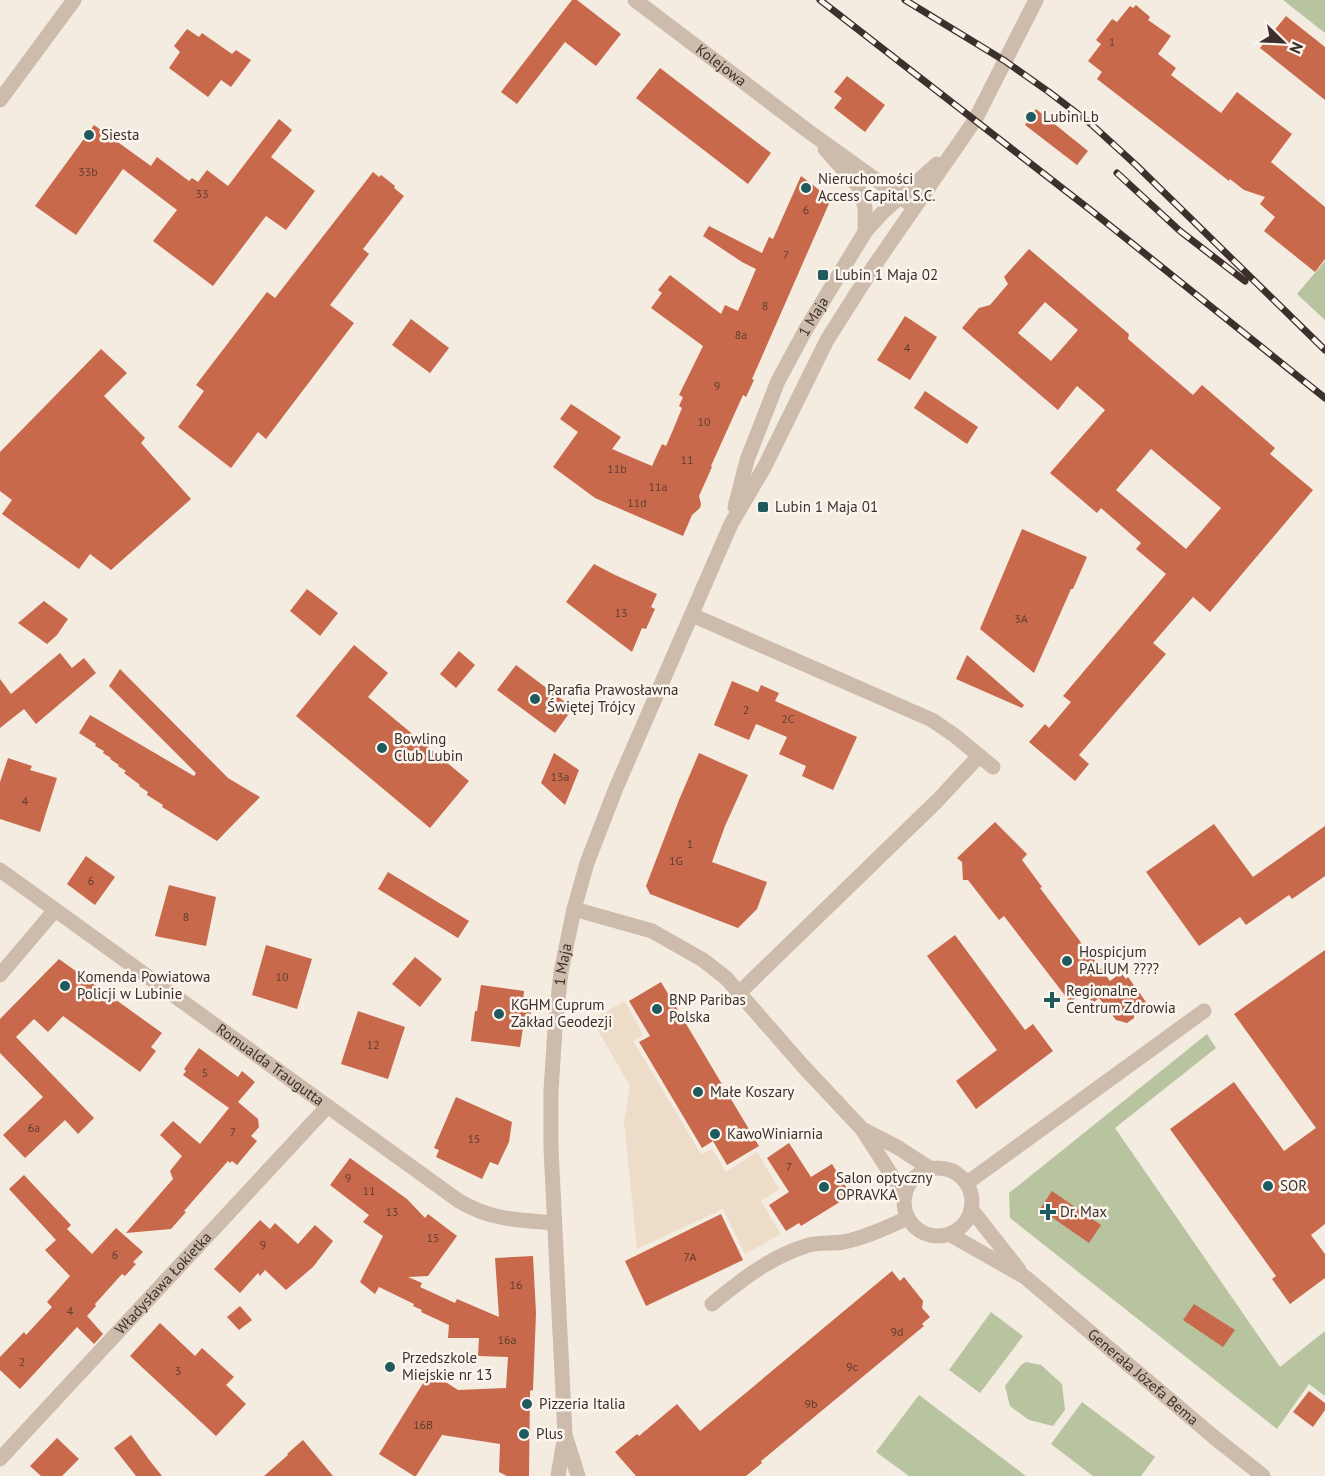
<svg xmlns="http://www.w3.org/2000/svg" width="1325" height="1476" font-family="'PT Sans',sans-serif">
<rect width="100%" height="100%" fill="#f4ebe1"/>
<g fill="#b8c4a0">
<path d="M1283 0H1325V33Z"/>
<path d="M1325 261V320L1297 294Z"/>
<path d="M1207 1034 1216 1048 1115 1128 1280 1367 1325 1331V1396L1309 1384 1277 1429 1010 1218 1009 1193Z"/>
<path d="M991 1312 1023 1336 980 1393 949 1370Z"/>
<path d="M1026 1362 1041 1365 1062 1384 1065 1410 1053 1426 1029 1420 1010 1406 1005 1386 1021 1365Z"/>
<path d="M919 1395 1026 1476H909L876 1452Z"/>
<path d="M1082 1402 1155 1457 1141 1476H1093L1051 1444Z"/>
</g>
<path fill="#ecdcc8" d="M625 1001 643 1035 633 1041 701 1154 712 1149 726 1172 757 1152 779 1189 761 1201 781 1234 745 1254 723 1209 637 1249 624 1122 630 1086 592 1020Z"/>
<g fill="#c8694b" fill-rule="evenodd">
<path d="M572 0H577L621 34 596 66 565 42 517 104 501 92Z"/>
<path d="M1136 5 1150 17 1148 20 1171 36 1158 54 1176 68 1171 75 1221 113 1237 92 1292 134 1271 162 1325 207V259L1315 272 1264 231 1275 217 1260 204 1265 197 1244 190 1230 179 1229 181 1097 79 1102 72 1088 61 1101 44 1096 40 1112 19 1117 22 1130 6 1133 8Z"/>
<path d="M1286 16 1325 47V100L1260 48Z"/>
<path d="M187 29 199 37 202 33 232 54 236 50 251 60 231 87 221 80 208 97 169 68 180 52 174 46Z"/>
<path d="M660 68 771 153 748 184 636 98Z"/>
<path d="M847 76 885 105 865 132 834 108 842 98 834 92Z"/>
<path d="M1036 109 1088 151 1077 165 1025 125Z"/>
<path d="M279 119 292 130 271 157 315 191 286 230 266 216 213 286 153 241 177 210 123 169 76 235 35 206 94 125 151 166 157 157 189 181 192 178 198 182 207 170 228 186Z"/>
<path d="M373 172 379 177 381 175 395 186 394 188 404 196 363 249 369 254 330 305 354 323 266 439 258 432 231 468 178 427 204 391 196 385 267 292 275 298Z"/>
<path d="M801 176 831 199 752 379 754 380 746 397 743 395 711 466 712 467 699 496 701 504 700 508 692 515 683 536 595 498 553 467 578 432 560 419 571 404 621 437 612 449 652 466 662 444 666 446 673 430 682 408 679 406 683 397 679 395 703 346 651 308 662 293 658 290 670 275 721 314 725 305 738 311 756 269 742 262 703 236 709 226 762 253 769 237 773 239Z"/>
<path d="M1029 249 1129 334 1128 339 1193 395 1202 385 1275 448 1270 454 1313 490 1210 612 1193 597 1153 643 1166 654 1079 755 1089 764 1075 781 1029 742 1045 724 1049 728 1071 702 1063 696 1166 574 1136 549 1141 543 1101 508 1097 513 1050 473 1105 410 1077 386 1058 410 962 328 979 308 990 305 1008 284 1004 277ZM1045 302 1078 330 1051 361 1018 333ZM1151 449 1221 508 1186 549 1116 490Z"/>
<path d="M905 316 937 337 910 380 877 360Z"/>
<path d="M411 319 449 348 430 373 392 345Z"/>
<path d="M101 349 127 373 104 396 145 438 141 443 191 499 111 570 90 554 79 569 2 514 12 500 0 491V452Z"/>
<path d="M925 391 978 427 967 444 914 408Z"/>
<path d="M1022 529 1087 557 1073 589H1071L1034 673 980 629Z"/>
<path d="M594 564 613 574 657 594 651 607 655 609 646 629 642 628 632 652 566 602Z"/>
<path d="M307 589 338 613 320 636 290 611Z"/>
<path d="M44 601 68 619 57 635 47 644 18 623Z"/>
<path d="M354 645 388 673 368 697 469 781 430 828 296 716Z"/>
<path d="M459 651 475 665 456 688 440 674Z"/>
<path d="M60 653 72 668 84 658 96 673 36 724 24 709 0 728V679L11 694Z"/>
<path d="M967 655 1024 705 1022 708 956 679Z"/>
<path d="M516 665 573 708 555 733 497 690Z"/>
<path d="M120 669 228 778 260 797 217 841 162 807 163 805 147 795 148 792 139 786 140 785 124 773 126 771 118 766 119 765 110 759 111 758 103 753 104 751 95 746 96 744 79 733 90 715 194 776 196 773 109 686Z"/>
<path d="M732 681 758 692 761 685 779 693 775 701 857 737 833 790 802 776 806 766 779 754 787 737 756 724 749 740 714 725Z"/>
<path d="M554 753 579 770 565 805 541 783Z"/>
<path d="M699 753 748 775 725 826 712 862 767 882 757 909 738 928 650 894 646 886 679 800Z"/>
<path d="M8 758 32 766 30 770 57 778 40 832 0 819V782Z"/>
<path d="M995 822 1027 854 1022 860 1042 887 1040 888 1110 981 1121 973 1126 979 1128 977 1146 1002 1134 1012V1018L1127 1023 1116 1020 1099 998 1093 1003 1084 992 1070 1002 1004 916 999 920 968 880H963L962 862 957 858Z"/>
<path d="M1214 824 1253 877 1325 826V876L1292 899 1289 895 1246 925 1240 917 1199 946 1146 872Z"/>
<path d="M86 856 115 877 95 905 67 884Z"/>
<path d="M388 872 469 921 458 938 378 889Z"/>
<path d="M169 885 216 897 206 946 155 936Z"/>
<path d="M955 935 1025 1030 1033 1024 1053 1051 976 1109 956 1081 997 1050 927 956Z"/>
<path d="M266 945 312 959 297 1009 252 995Z"/>
<path d="M1325 950V1224L1311 1235 1325 1254V1278L1290 1304 1272 1279 1276 1276 1170 1129 1234 1082 1284 1151 1316 1128 1234 1014Z"/>
<path d="M415 957 442 979 420 1007 392 984Z"/>
<path d="M59 959 162 1033 151 1047 156 1051 140 1072 63 1016 48 1032 34 1019 16 1037 94 1118 78 1134 65 1120 25 1158 3 1135 43 1097 0 1053V1019Z"/>
<path d="M661 982 759 1146 727 1165 713 1141 702 1148 639 1042 650 1036 629 1001Z"/>
<path d="M481 985 524 991 523 1003 532 1004 529 1029 523 1028 520 1047 471 1041 475 1011H477Z"/>
<path d="M358 1011 405 1027 388 1079 341 1064Z"/>
<path d="M199 1048 238 1077 242 1071 255 1082 238 1102 258 1119 259 1127 251 1136 257 1141 237 1165 232 1161 230 1163 228 1161 184 1211 186 1212 171 1229 126 1233 173 1179 170 1171 182 1156 160 1135 173 1121 200 1144 229 1108 183 1075 186 1071 184 1069Z"/>
<path d="M456 1097 512 1122 509 1142 498 1165 490 1162 482 1179 436 1157 439 1150 434 1148Z"/>
<path d="M789 1143 811 1177 832 1164 851 1195 801 1226 799 1223 786 1231 769 1205 789 1192 767 1158Z"/>
<path d="M350 1158 407 1199 425 1218 428 1214 457 1236 428 1276 408 1277 422 1283 420 1287 455 1303 457 1299 499 1317 495 1258 533 1256 536 1313 533 1390 530 1391 529 1476H507L499 1472 500 1444 442 1435 416 1476H414L379 1454 430 1372 458 1390 506 1388 508 1357 478 1356 479 1338H448L449 1325 421 1312 422 1310 413 1306 414 1304 379 1287 375 1294 360 1282 383 1236 363 1222 369 1215 330 1185Z"/>
<path d="M24 1175 71 1225 67 1229 92 1254 116 1228 143 1252 133 1262 136 1264 125 1276 122 1274 95 1304 96 1306 87 1316 103 1334 94 1344 77 1327 20 1389 0 1370V1357L24 1332 26 1335 52 1307 47 1302 70 1276 45 1250 56 1240 9 1189Z"/>
<path d="M1052 1191 1101 1225 1089 1243 1040 1209Z"/>
<path d="M721 1214 743 1260 646 1306 625 1261Z"/>
<path d="M260 1220 270 1229 275 1223 298 1244 315 1225 333 1241 313 1267 286 1290 265 1270 260 1276 258 1273 240 1293 214 1269Z"/>
<path d="M892 1271 900 1281 904 1277 923 1301 922 1308 930 1317 922 1324 924 1326 761 1461 762 1463 746 1476H636L615 1452 637 1434 639 1436 677 1404 700 1431Z"/>
<path d="M1194 1304 1235 1330 1223 1347 1183 1320Z"/>
<path d="M240 1306 252 1320 239 1330 227 1317Z"/>
<path d="M160 1323 195 1356 202 1348 234 1377 226 1385 246 1404 216 1436 130 1356Z"/>
<path d="M1309 1391 1325 1403V1410L1313 1427 1293 1412Z"/>
<path d="M131 1435 150 1461 162 1476H136L114 1448Z"/>
<path d="M57 1438 79 1459 62 1476H41L30 1466Z"/>
<path d="M303 1440 333 1476H264L288 1455 287 1454Z"/>
</g>
<g fill="none" stroke-linecap="round" stroke-linejoin="round">
<g stroke="#cdbbac" stroke-width="15">
<path id="s1" d="M635 0 808 131 907 202"/>
<path d="M0 100 74 0"/>
<path d="M825 149 858 186 865 207V232"/>
<path id="s2" d="M735 507 747 460 778 381 806 329 865 232 882 213 937 164"/>
<path d="M692 615 932 720 954 735 993 767"/>
<path id="s3" d="M0 870 459 1201C491 1220 518 1220 554 1223"/>
<path d="M574 909 652 931 703 960 726 978 802 1065 862 1129 905 1196"/>
<path d="M0 975 55 910"/>
<path d="M740 992 937 801 979 756"/>
<path d="M862 1129 897 1147 931 1169"/>
<circle cx="938" cy="1202" r="34"/>
<path d="M967 1183 1204 1011"/>
<path d="M971 1209 1019 1270"/>
<path id="s4" d="M949 1234 1025 1277 1215 1438 1263 1476"/>
<path d="M712 1304C740 1281 770 1257 806 1246 817 1242 831 1244 843 1242 865 1238 887 1227 908 1218"/>
<path d="M566 1438 578 1476"/>
<path id="s5" d="M0 1459 327 1107"/>
<path id="s6" d="M558 1476 565 1435 551 1148V1091L555 1028 561 972 574 909 587 863 616 788 731 524 765 466 827 340 872 269 975 120 1036 0"/>
</g>
<defs>
<g id="rail">
<path d="M820 0 1093 212 1325 398"/>
<path d="M905 0 1005 61 1049 92 1091 124 1136 165 1325 350"/>
<path d="M1117 173 1180 231 1245 281"/>
</g>
</defs>
<use href="#rail" stroke="#3b302b" stroke-width="7"/>
<use href="#rail" stroke="#fbf5ee" stroke-width="4.5" stroke-dasharray="14" stroke-linecap="butt"/>
</g>
<g fill="#1f5a5e" stroke="#fbf5ee" stroke-width="2">
<circle cx="1031" cy="117" r="6"/>
<circle cx="89" cy="135" r="6"/>
<circle cx="806" cy="188" r="6"/>
<rect x="817" y="269" width="12" height="12" rx="3"/>
<rect x="757" y="501" width="12" height="12" rx="3"/>
<circle cx="535" cy="699" r="6"/>
<circle cx="382" cy="748" r="6"/>
<circle cx="1067" cy="961" r="6"/>
<circle cx="65" cy="986" r="6"/>
<path d="M1049 991h6v6h6v6h-6v6h-6v-6h-6v-6h6z"/>
<circle cx="657" cy="1009" r="6"/>
<circle cx="499" cy="1014" r="6"/>
<circle cx="698" cy="1092" r="6"/>
<circle cx="715" cy="1134" r="6"/>
<circle cx="1268" cy="1186" r="6"/>
<circle cx="824" cy="1187" r="6"/>
<path d="M1045 1203h6v6h6v6h-6v6h-6v-6h-6v-6h6z"/>
<circle cx="390" cy="1367" r="6"/>
<circle cx="527" cy="1404" r="6"/>
<circle cx="524" cy="1434" r="6"/>
</g>
<g text-anchor="middle" stroke-width="5" stroke-linejoin="round" paint-order="stroke">
<g font-size="12" fill="#5e3e33">
<text x="1112" y="46">1</text>
<text x="88" y="176">33b</text>
<text x="202" y="198">33</text>
<text x="806" y="214">6</text>
<text x="786" y="259">7</text>
<text x="765" y="310">8</text>
<text x="741" y="339">8a</text>
<text x="907" y="352">4</text>
<text x="717" y="390">9</text>
<text x="704" y="426">10</text>
<text x="687" y="464">11</text>
<text x="617" y="473">11b</text>
<text x="658" y="491">11a</text>
<text x="637" y="507">11d</text>
<text x="621" y="617">13</text>
<text x="1021" y="623">3A</text>
<text x="746" y="714">2</text>
<text x="788" y="723">2C</text>
<text x="560" y="781">13a</text>
<text x="25" y="805">4</text>
<text x="690" y="848">1</text>
<text x="676" y="865">1G</text>
<text x="91" y="885">6</text>
<text x="186" y="921">8</text>
<text x="282" y="981">10</text>
<text x="373" y="1049">12</text>
<text x="205" y="1077">5</text>
<text x="34" y="1132">6a</text>
<text x="233" y="1136">7</text>
<text x="474" y="1143">15</text>
<text x="789" y="1171">7</text>
<text x="348" y="1182">9</text>
<text x="369" y="1195">11</text>
<text x="392" y="1216">13</text>
<text x="433" y="1242">15</text>
<text x="263" y="1249">9</text>
<text x="115" y="1259">6</text>
<text x="690" y="1261">7A</text>
<text x="516" y="1289">16</text>
<text x="70" y="1315">4</text>
<text x="897" y="1336">9d</text>
<text x="507" y="1344">16a</text>
<text x="22" y="1366">2</text>
<text x="852" y="1371">9c</text>
<text x="178" y="1375">3</text>
<text x="811" y="1408">9b</text>
<text x="423" y="1429">16B</text>
</g>
<g font-size="15" fill="#3b302b" stroke="#fbf5ee">
<text dy="5" stroke="none"><textPath href="#s1" startOffset="108">Kolejowa</textPath></text>
<text dy="5" stroke="none"><textPath href="#s2" startOffset="207">1 Maja</textPath></text>
<text dy="5" stroke="none"><textPath href="#s6" startOffset="513">1 Maja</textPath></text>
<text dy="5" stroke="none"><textPath href="#s3" startOffset="333">Romualda Traugutta</textPath></text>
<text dy="5" stroke="none"><textPath href="#s5" startOffset="240">Władysława Łokietka</textPath></text>
<text dy="5" stroke="none"><textPath href="#s4" startOffset="242">Generała Józefa Bema</textPath></text>
</g>
<g font-size="15" fill="#3b302b" stroke="#fbf5ee" text-anchor="start">
<text x="1043" y="122">Lubin Lb</text>
<text x="101" y="140">Siesta</text>
<text x="818" y="184">Nieruchomości<tspan x="818" dy="17">Access Capital S.C.</tspan></text>
<text x="835" y="280">Lubin 1 Maja 02</text>
<text x="775" y="512">Lubin 1 Maja 01</text>
<text x="547" y="695">Parafia Prawosławna<tspan x="547" dy="17">Świętej Trójcy</tspan></text>
<text x="394" y="744">Bowling<tspan x="394" dy="17">Club Lubin</tspan></text>
<text x="1079" y="957">Hospicjum<tspan x="1079" dy="17">PALIUM ????</tspan></text>
<text x="77" y="982">Komenda Powiatowa<tspan x="77" dy="17">Policji w Lubinie</tspan></text>
<text x="1066" y="996">Regionalne<tspan x="1066" dy="17">Centrum Zdrowia</tspan></text>
<text x="669" y="1005">BNP Paribas<tspan x="669" dy="17">Polska</tspan></text>
<text x="511" y="1010">KGHM Cuprum<tspan x="511" dy="17">Zakład Geodezji</tspan></text>
<text x="710" y="1097">Małe Koszary</text>
<text x="727" y="1139">KawoWiniarnia</text>
<text x="836" y="1183">Salon optyczny<tspan x="836" dy="17">OPRAVKA</tspan></text>
<text x="1280" y="1191">SOR</text>
<text x="1060" y="1217">Dr. Max</text>
<text x="402" y="1363">Przedszkole<tspan x="402" dy="17">Miejskie nr 13</tspan></text>
<text x="539" y="1409">Pizzeria Italia</text>
<text x="536" y="1439">Plus</text>
</g>
</g>
<g transform="translate(1283 42) rotate(114)" stroke="#fbf5ee" stroke-width="4.5" paint-order="stroke">
<path d="M0-4.5L10 22L0 15L-10 22Z" fill="#3b302b"/>
<text y="-9" font-size="16" font-weight="bold" text-anchor="middle" fill="#3b302b">N</text>
</g>
</svg>
